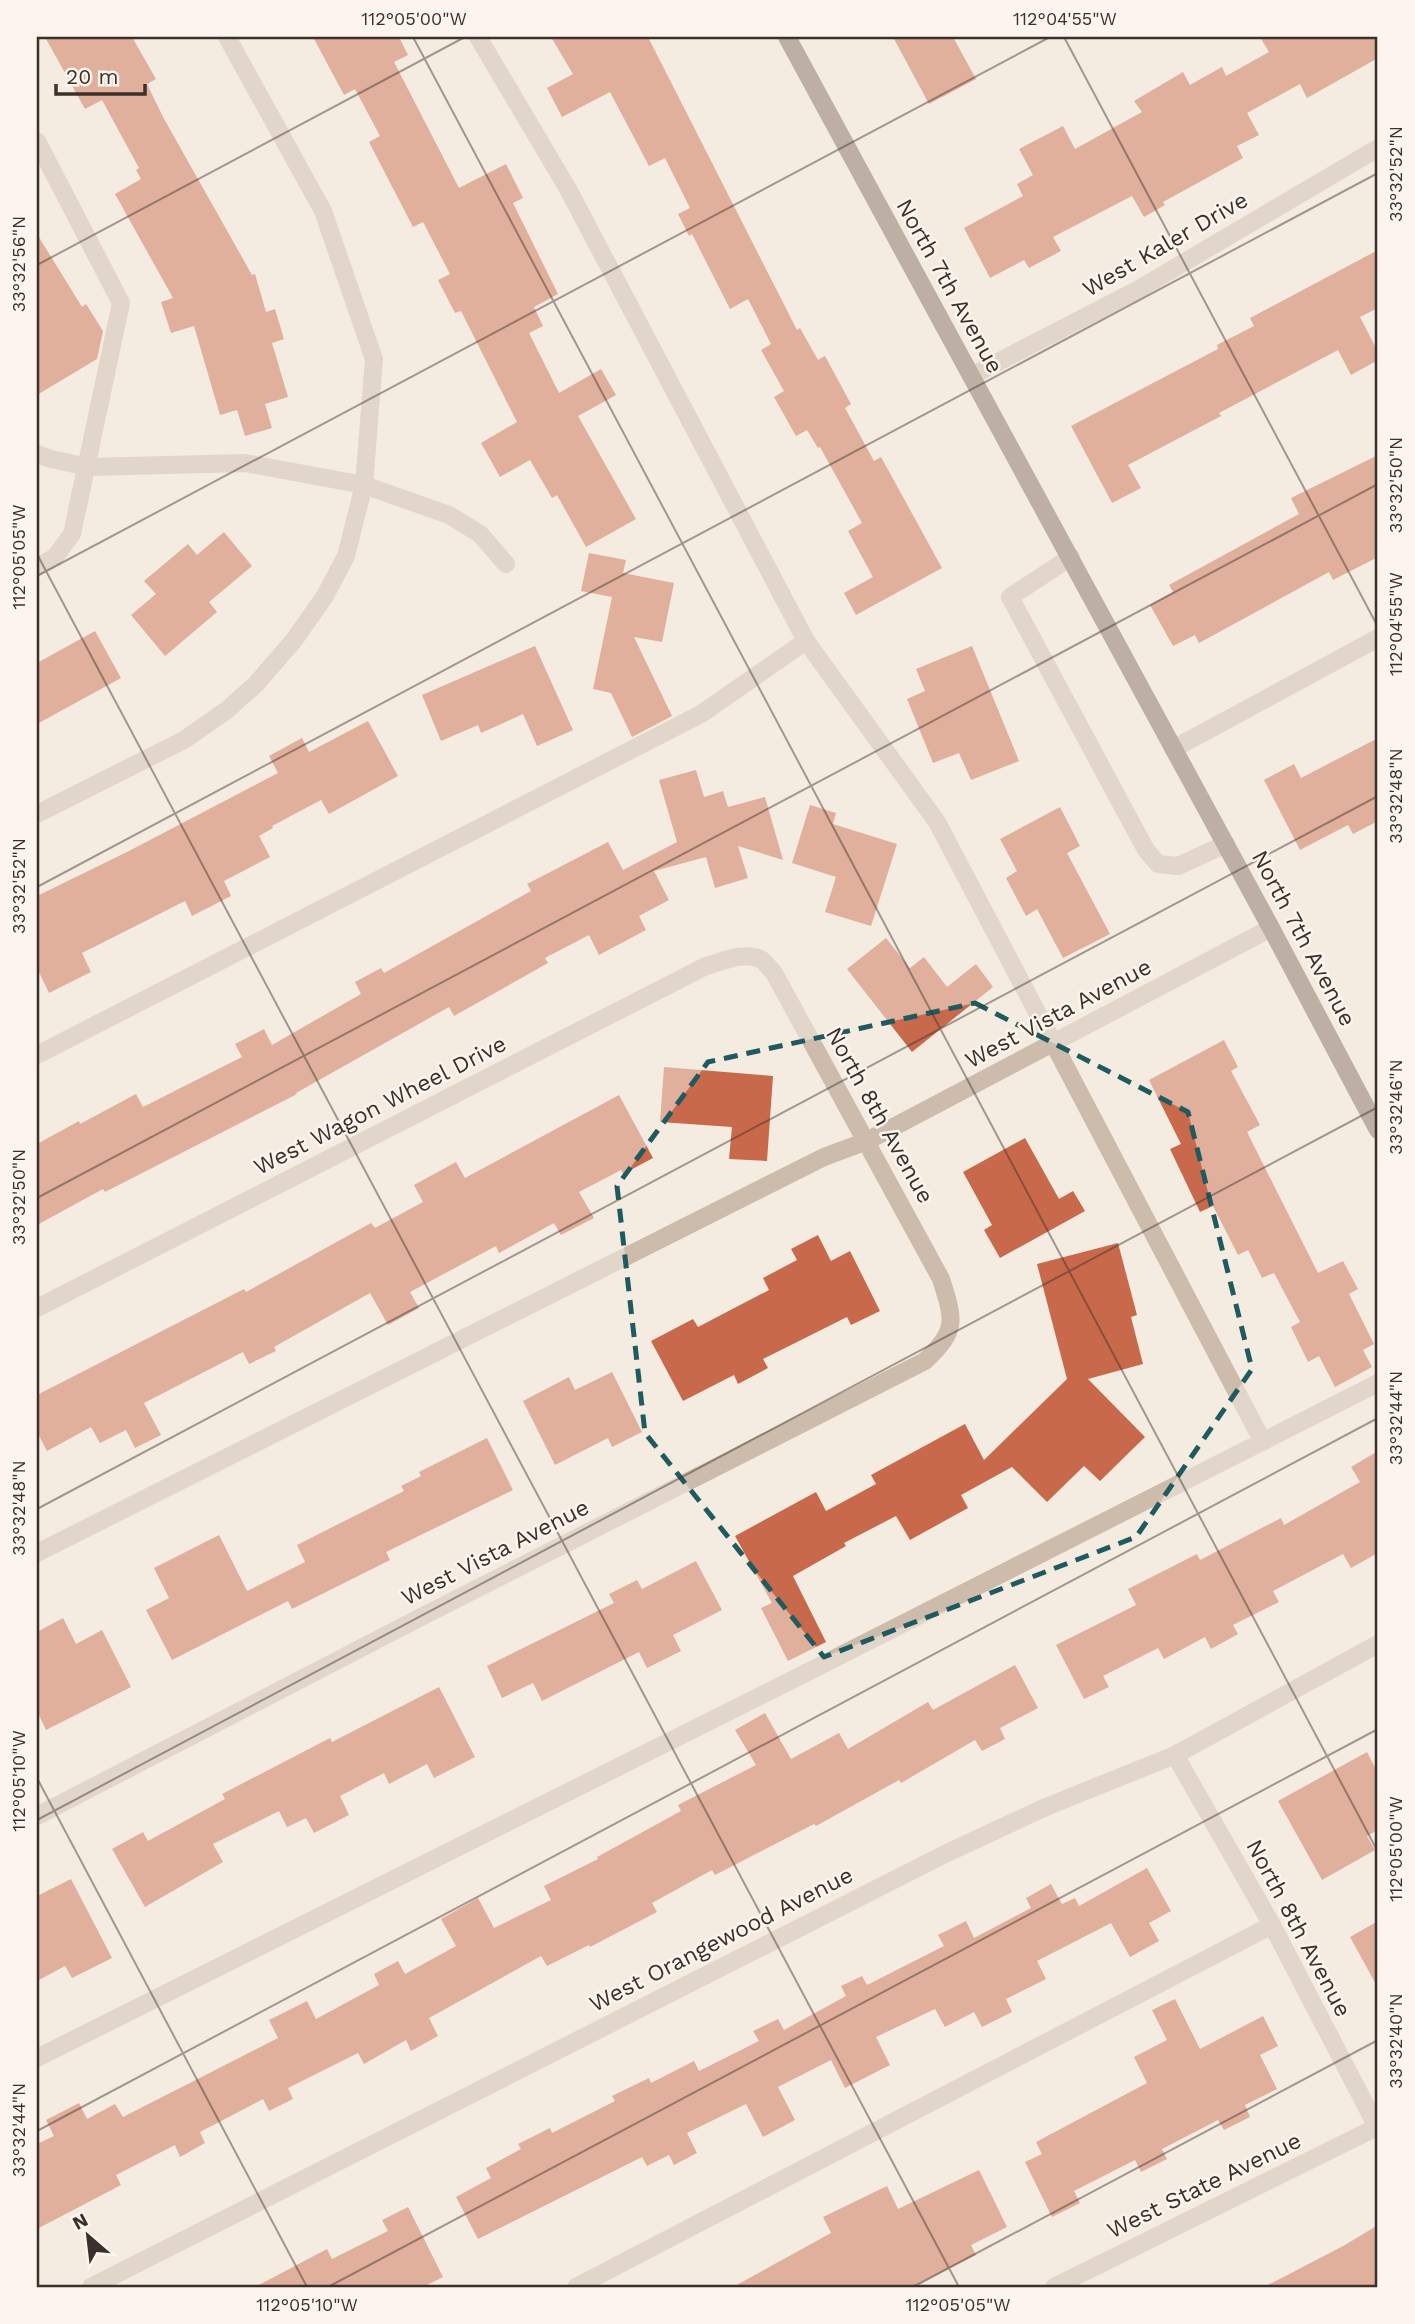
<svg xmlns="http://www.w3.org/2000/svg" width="1415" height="2324" font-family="'Work Sans',sans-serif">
<rect width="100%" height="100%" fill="#f4ebe1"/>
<g fill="#c8694b">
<path d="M45 37H132L156 79 147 84 163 117 252 275 255 274 266 312 275 309 284 339 272 343 288 397 265 404 272 428 245 436 237 410 220 415 194 326 171 333 161 302 173 298 115 194 141 179 136 170 139 168 102 100 85 109Z"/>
<path d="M313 37H399L408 55 394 62 459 188 506 164 523 198 513 203 558 294 534 307 543 326 529 333 559 393 601 369 616 395 578 416 636 519 586 547 557 495 552 498 530 460 500 477 481 443 517 422 461 311 455 313 438 280 450 274 423 222 413 227 369 142 380 136 355 89 344 95Z"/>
<path d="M551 37H648L797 330 800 328 818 360 825 356 851 404 845 408 874 461 881 457 942 568 856 615 844 593 873 577 848 531 862 523 820 447 818 448 807 430 796 436 774 397 784 391 761 350 771 344 748 299 730 309 692 234 689 236 678 214 690 208 665 158 649 166 610 92 562 117 547 88 573 74Z"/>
<path d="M893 37H953L976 79 929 104Z"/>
<path d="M1260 37H1378V58L1307 98 1300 84 1247 113 1259 135 1237 146 1243 158 1163 202 1165 205 1144 217 1132 196 1053 237 1061 251 1029 268 1024 260 990 278 964 228 1023 196 1017 184 1033 175 1019 149 1063 126 1075 149 1142 112 1134 101 1183 72 1190 85 1222 67 1226 76 1269 52Z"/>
<path d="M37 234 82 307 86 304 103 331 97 359 37 395Z"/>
<path d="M1378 250V308L1360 317 1378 352V360L1351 375 1338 350 1219 413 1221 416 1128 465 1141 488 1112 503 1071 426 1218 349 1217 345 1254 326 1250 318Z"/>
<path d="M1378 455V557L1333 580 1329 572 1199 643 1195 635 1173 646 1150 605 1173 592 1169 585 1299 514 1291 498Z"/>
<path d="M224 532 252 566 209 602 217 612 165 656 131 615 156 594 144 581 188 544 197 555Z"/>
<path d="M589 553 626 560 623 573 674 583 662 642 634 637 672 716 632 737 611 693 593 689 612 597 581 591Z"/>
<path d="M95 631 121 678 37 724V663Z"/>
<path d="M535 646 573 730 537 746 523 714 481 733 478 725 441 741 422 695Z"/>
<path d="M972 646 1019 761 971 780 959 753 933 763 907 699 925 691 916 669Z"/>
<path d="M368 721 398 776 329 814 321 800 272 826 273 828 259 836 270 857 224 881 231 896 192 916 185 901 82 953 91 972 49 993 37 968V896L127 852 278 773 269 756 302 738 309 752Z"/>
<path d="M1378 738V821L1353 834 1348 825 1300 850 1264 780 1294 764 1301 778Z"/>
<path d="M696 770 704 797 723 791 728 807 765 797 783 860 738 846 748 878 715 888 706 857 654 871 669 900 639 916 646 930 599 955 589 935 545 958 548 963 454 1016 449 1007 296 1093 297 1094 105 1192 103 1189 37 1225V1144L79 1121 80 1124 136 1094 143 1107 242 1057 235 1044 264 1029 272 1045 361 994 355 982 381 968 384 973 531 891 527 884 608 842 623 870 677 842 659 780Z"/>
<path d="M810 805 836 813 833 824 897 844 871 926 825 912 836 877 792 863Z"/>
<path d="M1060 807 1080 846 1067 853 1110 934 1063 958 1037 909 1026 916 1006 878 1017 871 1000 839Z"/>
<path d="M886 938 910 968 924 957 947 987 976 964 993 987 912 1052 847 969Z"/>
<path d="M1224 1040 1238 1067 1231 1071 1260 1125 1247 1132 1318 1273 1343 1261 1358 1289 1349 1294 1374 1344 1363 1350 1372 1367 1335 1387 1319 1356 1308 1362 1291 1327 1300 1322 1274 1273 1262 1278 1248 1250 1238 1255 1213 1206 1200 1212 1170 1149 1181 1144 1149 1080Z"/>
<path d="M664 1067 773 1076 767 1161 729 1159 732 1127 660 1122Z"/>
<path d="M619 1095 653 1158 623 1174 621 1170 579 1192 594 1218 561 1235 554 1223 499 1253 496 1246 410 1292 419 1308 388 1325 370 1293 274 1347 276 1351 249 1364 243 1352 144 1403 161 1435 135 1448 126 1430 100 1443 91 1427 47 1451 37 1432V1395L244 1289 246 1292 371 1223 375 1228 423 1202 414 1185 456 1162 465 1178Z"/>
<path d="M1025 1138 1059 1199 1073 1191 1085 1211 1000 1258 984 1230 992 1225 963 1172Z"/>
<path d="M818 1235 831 1261 850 1251 880 1311 851 1325 847 1317 763 1359 768 1368 738 1384 734 1375 683 1401 651 1341 693 1319 698 1327 769 1290 763 1278 797 1260 791 1249Z"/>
<path d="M1118 1243 1137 1315 1131 1317 1143 1364 1088 1379 1145 1437 1100 1481 1084 1466 1047 1502 1012 1467 961 1495 968 1508 910 1540 896 1516 844 1543 846 1546 793 1576 826 1642 788 1661 761 1608 772 1603 735 1536 816 1492 826 1511 876 1484 871 1475 965 1424 984 1460 1067 1379 1037 1264Z"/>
<path d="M612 1372 642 1432 612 1447 608 1438 555 1465 523 1401 569 1377 575 1390Z"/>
<path d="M487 1438 513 1490 386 1552 390 1560 292 1609 288 1601 172 1660 146 1610 169 1598 154 1568 219 1535 247 1591 305 1562 297 1545 404 1491 401 1486 421 1476 419 1472Z"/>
<path d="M1378 1451V1553L1351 1568 1343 1554 1273 1591 1279 1602 1233 1625 1238 1634 1211 1649 1205 1637 1164 1659 1158 1648 1103 1676 1109 1687 1084 1699 1056 1645 1136 1605 1128 1589 1197 1554 1200 1560 1281 1518 1284 1525 1360 1482 1351 1467Z"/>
<path d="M696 1561 722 1610 673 1635 681 1651 647 1668 639 1652 542 1701 533 1683 502 1698 487 1666 614 1603 609 1594 637 1580 642 1589Z"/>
<path d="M63 1618 76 1644 102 1630 131 1687 46 1730 37 1711V1632Z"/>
<path d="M1015 1665 1038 1708 1000 1728 1005 1739 982 1751 975 1740 901 1783 899 1780 816 1826 814 1824 715 1875 712 1870 652 1903 657 1912 590 1947 589 1945 547 1966 541 1956 429 2018 438 2036 411 2051 406 2040 364 2064 358 2053 288 2088 293 2099 269 2111 263 2099 200 2132 205 2143 180 2157 175 2145 116 2175 121 2185 37 2229V2144L54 2136 46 2120 79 2103 87 2119 115 2104 123 2117 278 2038 269 2020 307 2001 316 2019 379 1985 374 1974 398 1961 405 1974 456 1946 441 1919 478 1898 494 1928 551 1900 544 1886 598 1859 597 1857 681 1811 678 1805 756 1765 735 1730 765 1713 791 1759 839 1733 848 1749 928 1702 933 1710Z"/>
<path d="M439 1687 475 1757 434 1778 427 1764 389 1784 384 1773 340 1796 349 1815 314 1833 306 1818 287 1827 279 1811 213 1844 223 1862 145 1907 112 1849 143 1832 148 1841 225 1799 222 1794 330 1738 332 1742Z"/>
<path d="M1367 1752 1378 1773V1830L1367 1836 1375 1850 1322 1880 1278 1801Z"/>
<path d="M1147 1868 1171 1911 1149 1923 1159 1941 1130 1957 1111 1923 1037 1961 1046 1979 1006 1999 1012 2012 982 2027 974 2012 945 2027 935 2009 876 2037 890 2065 845 2088 831 2060 778 2087 795 2120 763 2137 746 2104 687 2133 697 2153 674 2165 669 2155 647 2166 642 2157 478 2239 456 2197 491 2178 486 2168 521 2149 518 2144 550 2128 552 2133 615 2101 612 2096 649 2078 651 2083 694 2061 699 2071 759 2041 753 2031 778 2019 784 2030 846 1996 841 1986 862 1976 867 1985 944 1946 938 1935 966 1921 974 1938 1031 1908 1026 1898 1051 1884 1062 1904 1075 1898 1079 1906Z"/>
<path d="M71 1879 112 1958 72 1978 65 1966 37 1981V1896Z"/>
<path d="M1378 1921V1988L1350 1937Z"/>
<path d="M1175 1999 1200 2049 1263 2016 1278 2046 1260 2055 1277 2089 1245 2105 1250 2117 1224 2130 1218 2120 1162 2149 1167 2159 1141 2172 1135 2160 1074 2191 1080 2203 1052 2217 1025 2162 1042 2154 1036 2142 1147 2083 1134 2057 1167 2040 1152 2010Z"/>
<path d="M979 2170 1007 2227 971 2245 976 2255 912 2287H733L831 2233 823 2217 887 2186 898 2209Z"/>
<path d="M408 2207 443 2277 423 2287H255L327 2249 332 2259 388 2231 382 2220Z"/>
<path d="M1378 2225V2287H1264L1345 2245Z"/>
</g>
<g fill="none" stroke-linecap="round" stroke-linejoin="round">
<g stroke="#cdbbac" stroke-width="18">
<path d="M478 37 568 189 806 641 937 822 1263 1442"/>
<path d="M37 141 121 303 72 534 55 557 37 567"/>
<path d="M971 376 1139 289 1378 148"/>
<path d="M37 454 51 459 88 467 245 463 364 485 449 515 480 534 506 564"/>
<path d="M1071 557 1010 597 1146 850 1158 864 1178 866 1226 844"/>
<path d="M1173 749 1378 638"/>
<path d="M37 814 184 740 227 710 256 684 294 640 325 596 346 556 364 485 374 359 323 211 227 37"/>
<path d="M37 1055 701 714 806 641"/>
<path d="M37 1308 704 967C721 962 745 950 762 960 766 963 770 969 774 973L941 1279C954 1320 958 1330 925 1361L423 1616 37 1816"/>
<path d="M37 1553 824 1157 867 1141 1271 928"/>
<path d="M37 2058 786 1683 1378 1383"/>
<path d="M91 2287 947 1853 1046 1807 1175 1755 1378 1644"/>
<path d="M576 2287 1272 1925"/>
<path d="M1054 2287 1377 2127 1272 1925 1175 1755"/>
</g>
<path stroke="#7d675c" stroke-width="18" d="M787 37 1271 928 1378 1130"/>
</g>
<path d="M0 0H1415V2324H0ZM975 1003 1188 1112 1252 1369 1136 1537 824 1657 645 1433 617 1186 708 1062Z" fill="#f4ebe1" fill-opacity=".55" fill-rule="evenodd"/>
<path fill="none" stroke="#1f5a5e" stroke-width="5" stroke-dasharray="14 9" stroke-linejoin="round" d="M975 1003 1188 1112 1252 1369 1136 1537 824 1657 645 1433 617 1186 708 1062Z"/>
<path fill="none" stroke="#3b302b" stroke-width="2" stroke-opacity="0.45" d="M413 37 1378 1852M1064 37 1378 627M37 265 465 37M37 554 959 2287M37 576 1050 37M37 887 1378 173M37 1198 1378 484M37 1509 1378 796M37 1778 307 2287M37 1820 1378 1107M37 2131 1378 1418M328 2287 1378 1729M913 2287 1378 2040"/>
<g text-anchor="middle" stroke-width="5" stroke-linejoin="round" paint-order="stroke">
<g font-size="23" fill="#3b302b" stroke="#fbf5ee">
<text transform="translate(1165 244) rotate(-30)" y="8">West Kaler Drive</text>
<text transform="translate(950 286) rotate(61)" y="8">North 7th Avenue</text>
<text transform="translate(1304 938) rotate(62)" y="8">North 7th Avenue</text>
<text transform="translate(1058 1013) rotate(-28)" y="8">West Vista Avenue</text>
<text transform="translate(380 1105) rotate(-27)" y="8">West Wagon Wheel Drive</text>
<text transform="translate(880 1115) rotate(61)" y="8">North 8th Avenue</text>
<text transform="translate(495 1552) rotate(-27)" y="8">West Vista Avenue</text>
<text transform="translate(1299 1928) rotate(62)" y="8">North 8th Avenue</text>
<text transform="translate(721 1939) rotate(-27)" y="8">West Orangewood Avenue</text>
<text transform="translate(1204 2185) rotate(-26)" y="8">West State Avenue</text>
</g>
</g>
<rect width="1415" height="2324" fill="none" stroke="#fbf5ee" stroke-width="77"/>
<g transform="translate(88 2236) rotate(332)" stroke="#fbf5ee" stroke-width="5" paint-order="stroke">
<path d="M0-5L12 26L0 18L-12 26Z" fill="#3b302b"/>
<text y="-10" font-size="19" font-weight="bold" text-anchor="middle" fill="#3b302b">N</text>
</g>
<path d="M56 84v10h89v-10" fill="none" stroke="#3b302b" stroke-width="3.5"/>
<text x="66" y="84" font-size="21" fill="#3b302b" stroke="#fbf5ee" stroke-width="5" paint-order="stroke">20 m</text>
<rect x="38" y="38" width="1338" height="2248" fill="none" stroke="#3b302b" stroke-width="2.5"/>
<g font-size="18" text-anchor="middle" fill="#3b302b">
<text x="414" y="25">112°05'00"W</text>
<text x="1065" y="25">112°04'55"W</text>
<text transform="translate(1396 174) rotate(-90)" y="6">33°32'52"N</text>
<text transform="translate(19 264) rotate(-90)" y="6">33°32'56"N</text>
<text transform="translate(1396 485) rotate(-90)" y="6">33°32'50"N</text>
<text transform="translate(19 557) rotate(-90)" y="6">112°05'05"W</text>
<text transform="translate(1396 624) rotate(-90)" y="6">112°04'55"W</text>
<text transform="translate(1396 796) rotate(-90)" y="6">33°32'48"N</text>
<text transform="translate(19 886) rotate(-90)" y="6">33°32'52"N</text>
<text transform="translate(1396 1107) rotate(-90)" y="6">33°32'46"N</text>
<text transform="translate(19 1197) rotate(-90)" y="6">33°32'50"N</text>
<text transform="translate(1396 1418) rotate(-90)" y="6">33°32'44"N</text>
<text transform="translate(19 1508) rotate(-90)" y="6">33°32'48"N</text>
<text transform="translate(19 1781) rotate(-90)" y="6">112°05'10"W</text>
<text transform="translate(1396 1849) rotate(-90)" y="6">112°05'00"W</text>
<text transform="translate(1396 2041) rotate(-90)" y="6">33°32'40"N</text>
<text transform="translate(19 2130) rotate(-90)" y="6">33°32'44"N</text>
<text x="307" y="2311">112°05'10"W</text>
<text x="958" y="2311">112°05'05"W</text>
</g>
</svg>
